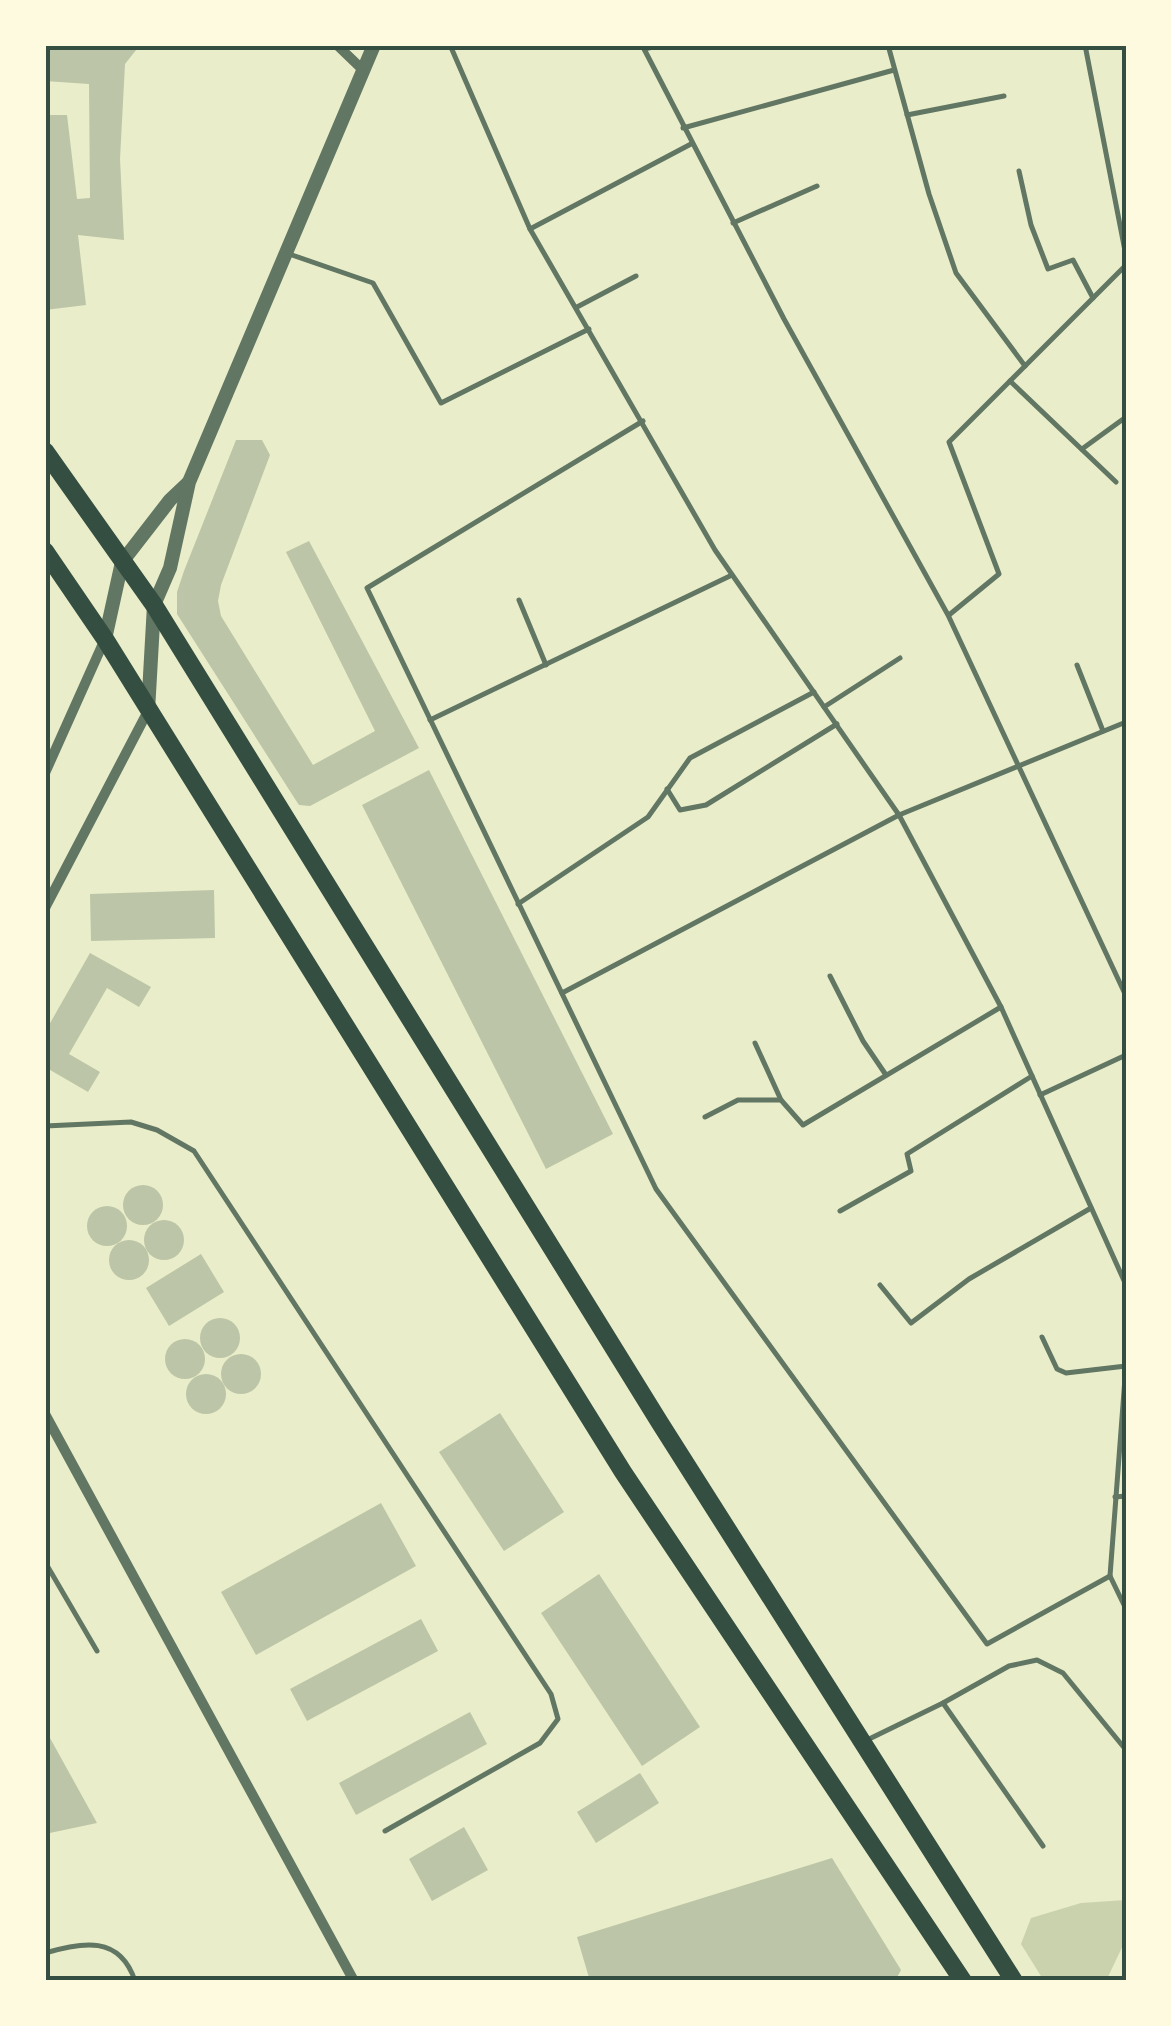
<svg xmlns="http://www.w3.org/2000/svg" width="1171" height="2026" font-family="'Libre Baskerville',serif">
<rect width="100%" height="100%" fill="#e9edc9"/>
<path fill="#cad2ad" d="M1126 1900V1939L1106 1981H1044L1021 1944 1031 1918 1081 1903Z"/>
<g fill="#bcc5a7">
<path d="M45 45H140L125 64 120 159 124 240 78 235 86 305 45 310V115H67L77 199 90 198 89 84 45 81Z"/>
<path d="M236 440H262L270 455 221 585 218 601 221 616 313 765 375 731 286 552 309 541 419 748 310 806 299 805 295 799 177 614V592L184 571Z"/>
<path d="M429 770 613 1134 546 1169 362 805Z"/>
<path d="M214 890 215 938 91 941 90 894Z"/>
<path d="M90 953 151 987 139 1007 107 988 69 1054 100 1072 88 1092 45 1067V1032Z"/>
<circle cx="143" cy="1205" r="20"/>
<circle cx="107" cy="1226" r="20"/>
<circle cx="164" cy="1240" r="20"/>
<circle cx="129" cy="1260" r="20"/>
<path d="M201 1254 224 1292 169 1326 146 1288Z"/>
<circle cx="220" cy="1338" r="20"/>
<circle cx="185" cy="1359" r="20"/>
<circle cx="241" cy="1374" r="20"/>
<circle cx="206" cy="1394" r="20"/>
<path d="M500 1413 564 1512 504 1551 439 1452Z"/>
<path d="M381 1503 416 1566 256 1655 221 1592Z"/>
<path d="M599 1574 700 1727 642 1766 541 1613Z"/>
<path d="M421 1619 438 1651 307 1721 290 1689Z"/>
<path d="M470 1712 487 1744 356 1815 339 1783Z"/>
<path d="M45 1729 97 1823 45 1834Z"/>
<path d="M640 1773 659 1803 596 1843 577 1812Z"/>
<path d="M464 1827 488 1870 432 1901 409 1859Z"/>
<path d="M832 1858 901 1970 895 1981H590L577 1937Z"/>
</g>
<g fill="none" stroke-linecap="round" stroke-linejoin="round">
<g stroke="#617663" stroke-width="5">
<path d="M450 45 530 229 715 550 899 815 1001 1007 1126 1285"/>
<path d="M642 45 784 319 948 615 1126 996"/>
<path d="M888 45 929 194 956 273 1025 366"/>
<path d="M1085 45 1126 256"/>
<path d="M644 49 662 45"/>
<path d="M907 115 1004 96"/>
<path d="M683 128 894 70"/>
<path d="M1019 171 1031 225 1048 269 1073 260 1093 298"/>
<path d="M733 223 817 186"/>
<path d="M530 229 691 144"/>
<path d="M289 254 373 283 441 403 589 329"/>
<path d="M577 307 636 276"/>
<path d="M1010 381 1116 482"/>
<path d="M643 421 367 588 656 1189 987 1644 1110 1576"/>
<path d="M1082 449 1126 417"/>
<path d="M519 600 546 665"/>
<path d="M949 615 999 574 949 442 1126 265"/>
<path d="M1077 665 1103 731"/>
<path d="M824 707 900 658"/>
<path d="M430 720 732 575"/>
<path d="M667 789 680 810 706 805 837 724"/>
<path d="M518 904 648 817 690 758 814 692"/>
<path d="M830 976 863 1041 886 1075"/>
<path d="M562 993 899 815 1126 722"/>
<path d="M755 1043 781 1100"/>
<path d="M1040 1095 1126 1055"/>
<path d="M705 1117 738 1100H781L803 1125 1001 1007"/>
<path d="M45 1126 131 1122 157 1130 194 1151 551 1694 558 1719 540 1743 385 1831"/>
<path d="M840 1211 911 1171 907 1154 1032 1076"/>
<path d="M880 1285 911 1323 969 1279 1091 1208"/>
<path d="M1042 1337 1057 1369 1066 1373 1126 1366"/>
<path d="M1126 1365 1110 1576 1126 1609"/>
<path d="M1115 1497 1126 1496"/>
<path d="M45 1562 97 1651"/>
<path d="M943 1703 1043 1846"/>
<path d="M865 1741 943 1703 1009 1666 1037 1660 1063 1673 1126 1750"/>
<path d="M45 1953C82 1942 120 1935 135 1981"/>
</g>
<g stroke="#617663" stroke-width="10">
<path d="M337 45 363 70"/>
<path d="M45 773 105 639"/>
<path d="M45 908 148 711"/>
<path d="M45 1414 354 1981"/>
</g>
<g stroke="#617663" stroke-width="14">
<path d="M105 639 122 562 170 500 188 483"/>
<path d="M148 711 154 605 170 568 189 482 374 45"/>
</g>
<g stroke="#344e41" stroke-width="18">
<path d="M45 451 154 605 660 1423 1014 1981"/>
<path d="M45 551 105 639 623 1472 963 1981"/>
</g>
</g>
<rect width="1171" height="2026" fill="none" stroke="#fefae0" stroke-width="95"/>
<rect x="48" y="48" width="1076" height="1930" fill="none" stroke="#344e41" stroke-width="4"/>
</svg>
